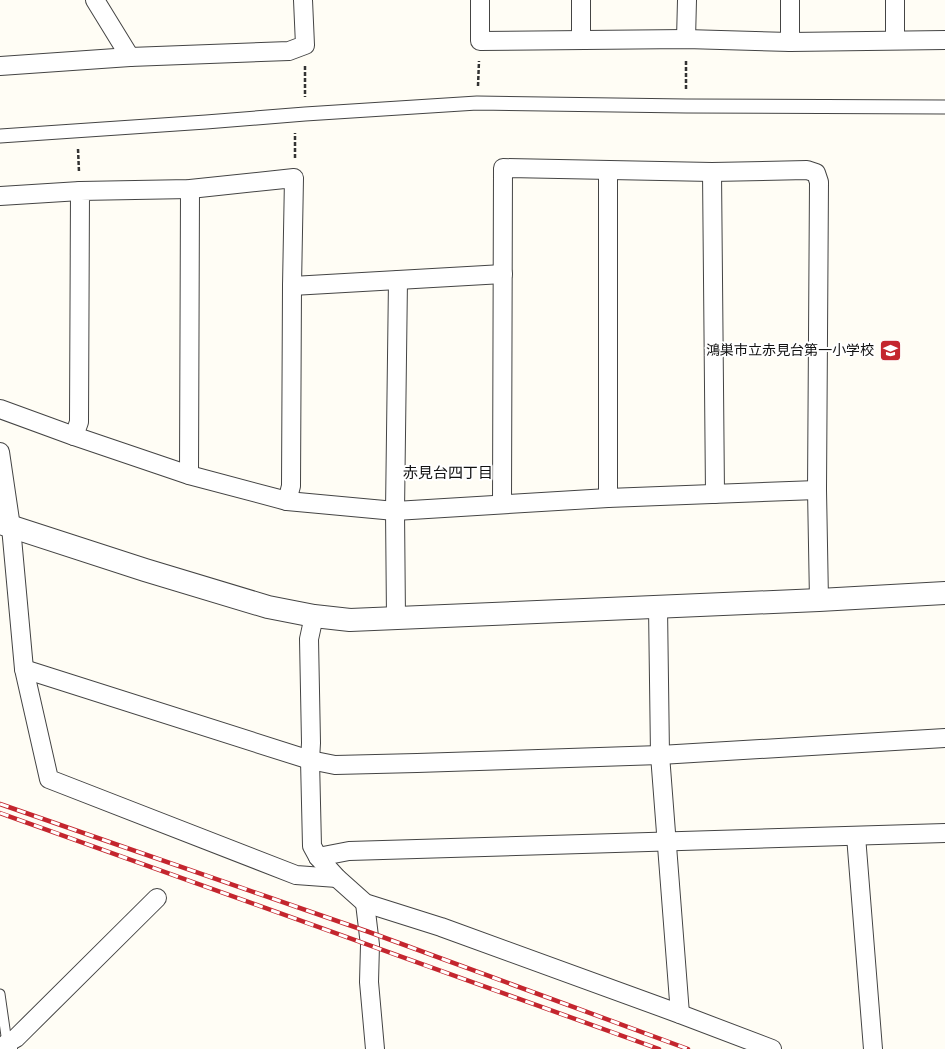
<svg xmlns="http://www.w3.org/2000/svg" width="945" height="1049" font-family="'Crimson Pro','Noto Sans JP',serif">
<rect width="100%" height="100%" fill="#fffdf5"/>
<g fill="none" stroke-linecap="round" stroke-linejoin="round">
<defs>
<path id="service" d="M0 994 7 1043"/>
<path id="pedestrian" d="M0 136 206 122 305 114 477 103 686 106 945 107"/>
<g id="minor">
<path d="M95 0 130 57"/>
<path d="M480 0V41L686 39 790 42 945 40"/>
<path d="M790 0V42"/>
<path d="M686 39 687 0"/>
<path d="M581 40V0"/>
<path d="M895 40V0"/>
<path d="M0 66 130 57 289 51 305 45 303 0"/>
<path d="M712 172 715 494"/>
<path d="M0 196 80 191"/>
<path d="M292 286 503 274"/>
<path d="M0 409 74 436 189 475 287 501 395 511 608 498 817 490"/>
<path d="M74 436 79 422 80 191 190 189 294 178 292 286 291 486 287 501"/>
<path d="M0 452 11 527 24 669 49 779 296 875 337 878"/>
<path d="M189 475 190 189"/>
<path d="M608 498V170"/>
<path d="M502 504 503 168 712 172 807 170 816 173 819 182 817 490 819 600"/>
<path d="M658 607 660 755 680 1014"/>
<path d="M314 616 309 639 311 743 310 760 312 846 318 857 337 878 365 903 441 927 680 1014 772 1049"/>
<path d="M396 618 395 511 398 280"/>
<path d="M24 669 310 760 335 765 417 763 660 755 945 738"/>
<path d="M856 836 873 1049"/>
<path d="M318 857 349 851 945 833"/>
<path d="M365 903 370 945 369 982 375 1049"/>
<path d="M8 1049 7 1043 16 1038 157 898"/>
</g>
<path id="tertiary" d="M0 523 145 570 268 607 314 616 350 620 819 600 945 593"/>
</defs>
<use href="#service" stroke="#444" stroke-width="11"/>
<use href="#pedestrian" stroke="#444" stroke-width="15"/>
<use href="#minor" stroke="#444" stroke-width="20"/>
<use href="#tertiary" stroke="#444" stroke-width="24"/>
<g stroke="#333" stroke-width="2.5" stroke-dasharray="4 2" stroke-linecap="butt">
<path d="M305 66V97"/>
<path d="M478 86 479 61"/>
<path d="M686 89V60"/>
<path d="M78 149 79 172"/>
<path d="M295 158V133"/>
</g>
<use href="#service" stroke="#fff" stroke-width="9"/>
<use href="#pedestrian" stroke="#fff" stroke-width="13"/>
<use href="#minor" stroke="#fff" stroke-width="18"/>
<use href="#tertiary" stroke="#fff" stroke-width="22"/>
<defs>
<g id="rail">
<path d="M0 804 369 932 688 1049"/>
<path d="M0 813 659 1049"/>
</g>
</defs>
<use href="#rail" stroke="#c4262e" stroke-width="4.5"/>
<use href="#rail" stroke="#fff" stroke-width="3" stroke-dasharray="9" stroke-linecap="butt"/>
</g>
<defs>
<symbol id="school-square" viewBox="-11 -11 22 22"><rect x="-9" y="-9" width="18" height="18" rx="4" fill="#c4262e" stroke="#fff"/><path d="M0-5L7-2L0 1L-7-2ZM-4 1L0 2.5L4 1V4Q0 6-4 4Z" fill="#fff"/></symbol>
</defs>
<g fill-rule="evenodd">
<use href="#school-square" x="878" y="338" width="25" height="25"/>
</g>
<g text-anchor="middle" stroke-width="4" stroke-linejoin="round" paint-order="stroke">
<g font-size="14" fill="#111" stroke="#fff" text-anchor="end">
<text x="874" y="355">鴻巣市立赤見台第一小学校</text>
</g>
<g font-size="15" fill="#111" stroke="#fff">
<text x="448" y="478">赤見台四丁目</text>
</g>
</g>
</svg>
